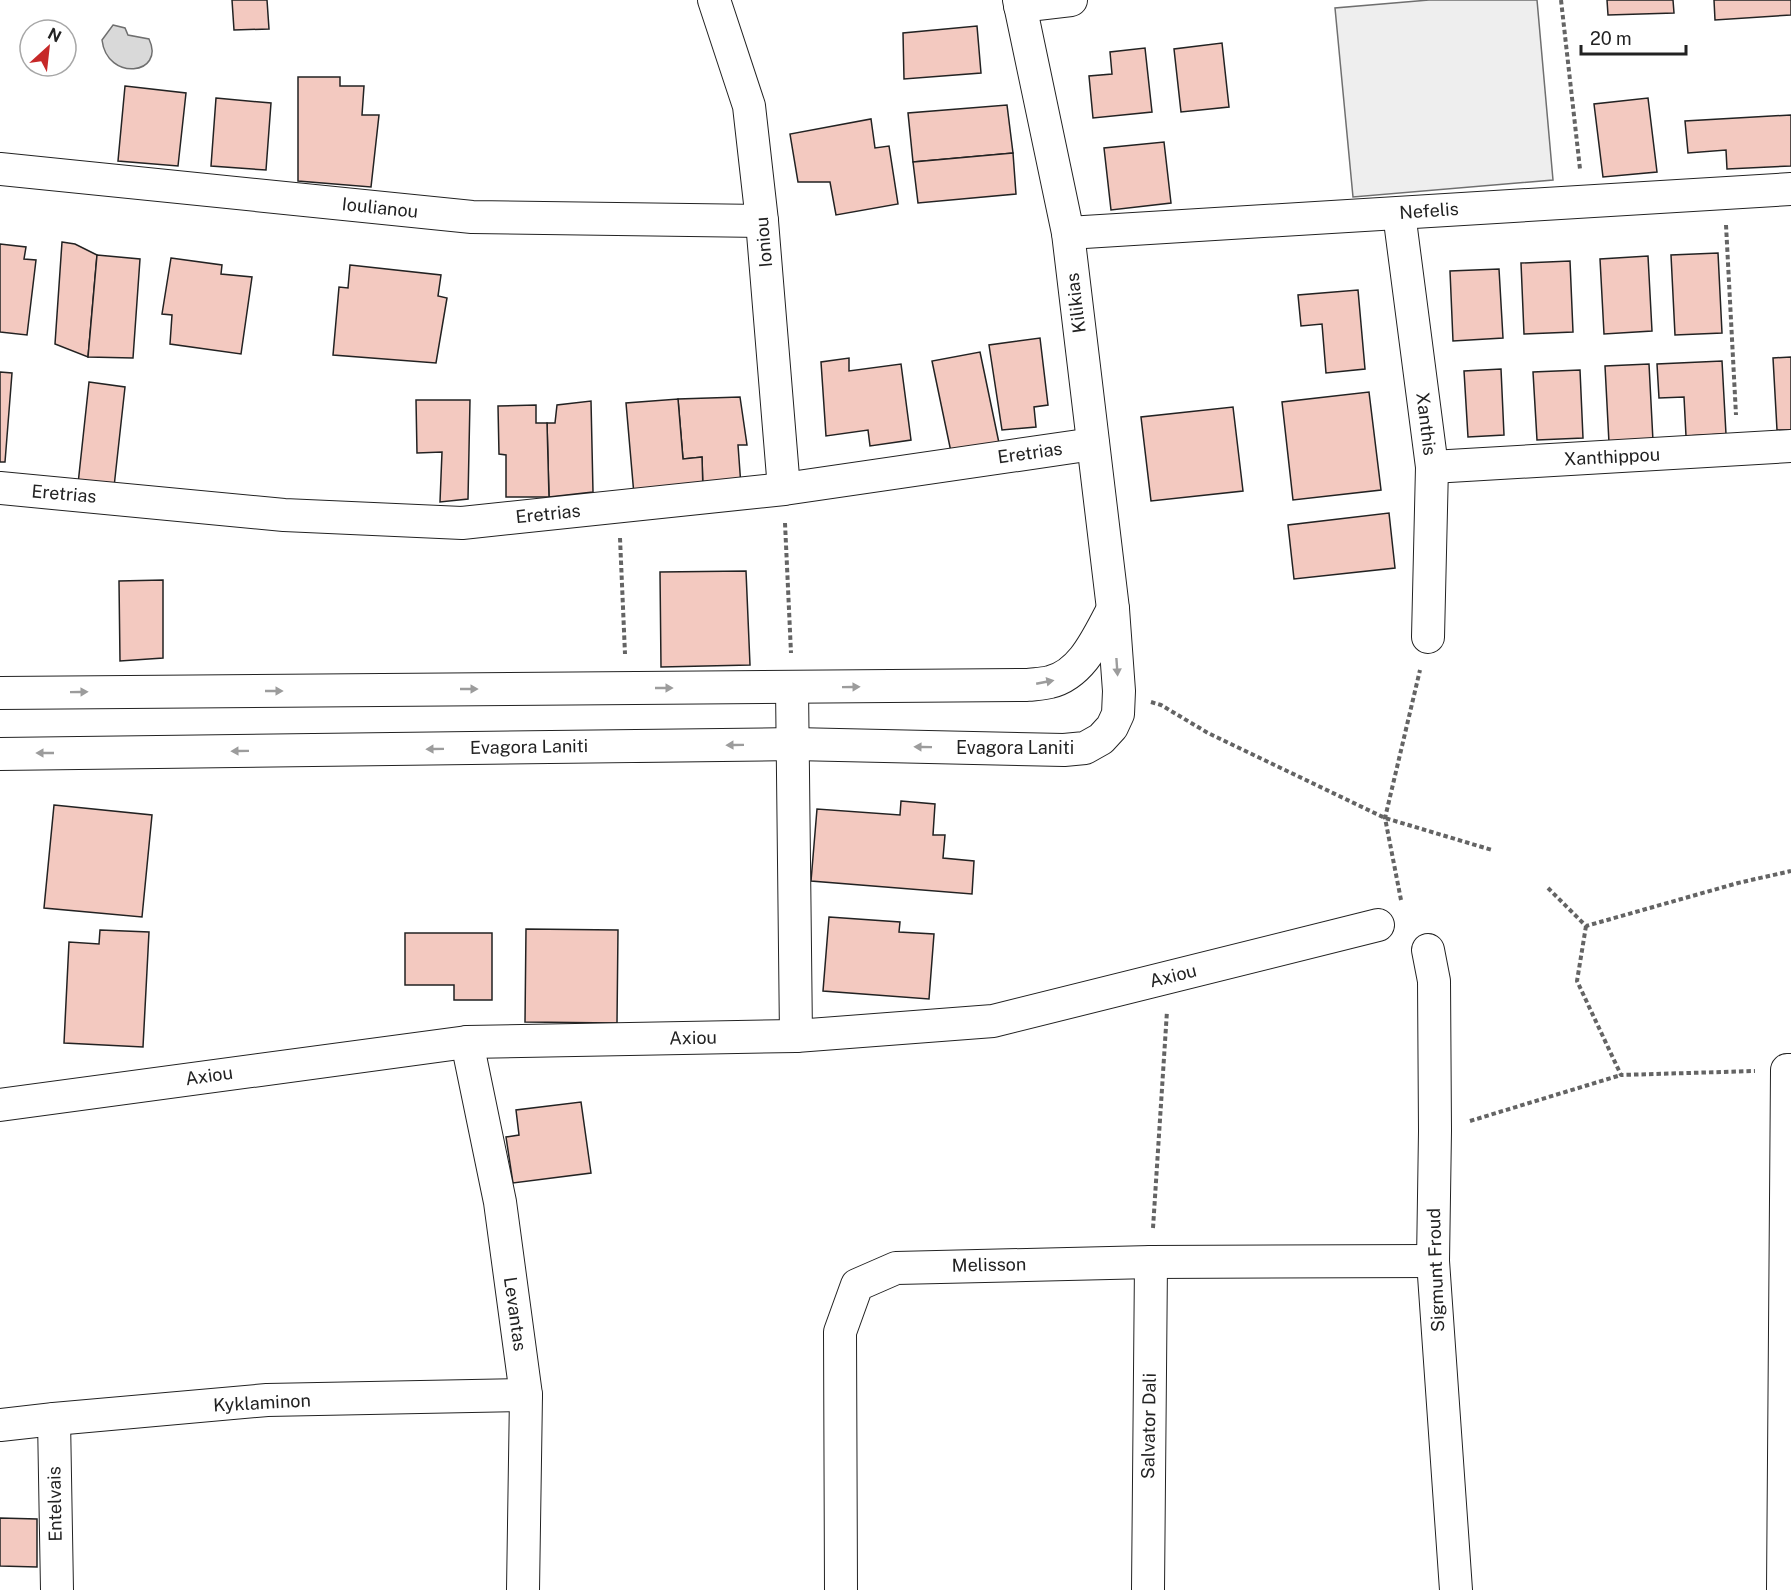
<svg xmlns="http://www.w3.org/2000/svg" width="1791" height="1590" font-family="'Public Sans',sans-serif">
<rect width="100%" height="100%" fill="#fff"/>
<path fill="#eee" stroke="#6f6f6f" stroke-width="1.5" d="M1429 0H1537L1553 180 1353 197 1335 8Z"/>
<path fill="#d9d9d9" stroke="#6f6f6f" stroke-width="1.5" d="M113 25 125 28 128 35 149 39C166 75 107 82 102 40Z"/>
<g fill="#f3c9c0" stroke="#222" stroke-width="1.5">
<path d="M232 0H267L269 29 234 30Z"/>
<path d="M1607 0H1673L1674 13 1608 15Z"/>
<path d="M1714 0H1791V15L1715 20Z"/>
<path d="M977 26 981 73 904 79 903 33Z"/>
<path d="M1222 43 1229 107 1181 112 1174 49Z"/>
<path d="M1145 48 1152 112 1093 118 1089 76 1112 74 1110 52Z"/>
<path d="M298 77H340V86H364L362 115H379L371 187 298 181Z"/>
<path d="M125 86 186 93 178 166 118 161Z"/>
<path d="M216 98 271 103 266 170 211 166Z"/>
<path d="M1648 98 1657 172 1603 177 1594 104Z"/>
<path d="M1007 105 1013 153 913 162 908 113Z"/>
<path d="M1791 115V166L1727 169 1726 150 1688 153 1685 121Z"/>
<path d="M871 119 875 148 889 146 898 204 836 215 830 182H798L790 134Z"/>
<path d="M1164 142 1171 203 1111 210 1104 148Z"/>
<path d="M1013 153 1016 194 918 203 913 162Z"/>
<path d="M62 242 75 244 97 255 88 357 55 344Z"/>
<path d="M0 244 26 247 24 259 36 260 27 335 0 332Z"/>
<path d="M1718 253 1722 333 1675 335 1671 255Z"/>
<path d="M97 255 140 259 133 358 88 357Z"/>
<path d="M1648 256 1652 331 1604 334 1600 259Z"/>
<path d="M171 258 222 265 221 274 252 277 241 354 170 344 172 315 162 314Z"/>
<path d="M1570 261 1573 332 1524 334 1521 263Z"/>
<path d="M350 265 441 275 438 296 447 298 436 363 333 355 339 287 348 288Z"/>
<path d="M1499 269 1503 338 1453 341 1450 271Z"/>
<path d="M1358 290 1365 369 1326 373 1322 324 1301 326 1298 295Z"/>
<path d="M1040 338 1048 405 1034 407 1036 427 1002 430 989 345Z"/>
<path d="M980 352 999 443 951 452 932 361Z"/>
<path d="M1791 357V430H1777L1773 358Z"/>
<path d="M849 358V371L901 364 911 440 870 446 868 430 826 436 821 362Z"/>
<path d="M1722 361 1726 434 1686 436 1684 397 1659 398 1657 364Z"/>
<path d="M1649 364 1653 441 1609 443 1605 366Z"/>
<path d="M1501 369 1504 435 1468 437 1464 371Z"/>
<path d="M1580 370 1583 438 1537 440 1533 372Z"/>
<path d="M0 372 12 373 5 462H0Z"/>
<path d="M89 382 125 387 114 487 78 484Z"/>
<path d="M1369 392 1381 490 1293 500 1282 402Z"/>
<path d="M740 397 747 445H738L741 486 703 491 702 457 683 459 678 399Z"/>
<path d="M678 399 683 459 702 457 703 491 634 495 626 403Z"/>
<path d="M416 400H470L468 499 440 502 442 452 417 453Z"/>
<path d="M591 401 593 492 549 497 547 423H555L557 405Z"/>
<path d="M536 405V423H547L549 497H506V455L499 454 498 406Z"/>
<path d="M1233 407 1243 491 1151 501 1141 417Z"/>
<path d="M1389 513 1395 568 1294 579 1288 525Z"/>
<path d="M746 571 750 665 661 667 660 572Z"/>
<path d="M163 580V658L120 661 119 581Z"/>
<path d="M901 801 935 804 933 835H945L943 858 974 861 972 894 811 881 817 809 900 815Z"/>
<path d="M54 805 152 815 142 917 44 908Z"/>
<path d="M829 917 900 922 899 932 934 934 929 999 823 991Z"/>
<path d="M526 929 618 930 617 1023 525 1022Z"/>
<path d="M100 930 149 932 143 1047 64 1043 69 942 99 944Z"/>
<path d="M405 933H492V1000H454V985H405Z"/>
<path d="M581 1102 591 1173 513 1183 506 1137 519 1135 516 1110Z"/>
<path d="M0 1518 37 1519V1567L0 1566Z"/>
</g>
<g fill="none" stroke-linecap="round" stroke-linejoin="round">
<defs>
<g id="street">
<path d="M714 0 749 106 762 221 784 489"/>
<path d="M1020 6 1071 0"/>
<path d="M0 169 472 217 762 221"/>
<path d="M1399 213 1432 467 1428 637"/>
<path d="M1068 233 1791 189"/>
<path d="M1432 467 1791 446"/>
<path d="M0 488 284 515 462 523 784 489 1093 444"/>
<path d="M792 687 796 1036"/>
<path d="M0 693 1027 685C1034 684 1043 684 1050 682 1083 674 1098 636 1113 609"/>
<path d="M0 754 794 744 1064 750 1085 748 1101 739 1112 727 1118 714 1119 691 1113 609 1068 233 1019 0"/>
<path d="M1428 950 1434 981 1435 1131 1433 1261 1456 1590"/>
<path d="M467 1042 500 1202 526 1395 523 1590"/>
<path d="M0 1105 467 1042 796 1036 993 1021 1378 925"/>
<path d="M54 1419 57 1590"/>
<path d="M0 1425 54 1419 267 1400 526 1395"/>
<path d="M841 1590 840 1332 857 1285 896 1268 1151 1262 1433 1261"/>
<path d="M1148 1590 1151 1262"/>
<path d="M1783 1590 1787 1070H1791"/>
</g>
</defs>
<use href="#street" stroke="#222" stroke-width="34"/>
<g stroke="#646464" stroke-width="4" stroke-dasharray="4.5 3" stroke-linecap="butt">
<path d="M1561 0 1580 169"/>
<path d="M1726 225 1736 415"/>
<path d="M785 523 791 653"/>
<path d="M620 538 625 654"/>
<path d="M1151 702 1161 705 1208 733 1385 818 1492 850"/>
<path d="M1548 888 1586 926 1738 883 1791 871"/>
<path d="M1401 900 1385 818 1420 670"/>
<path d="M1586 926 1577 981 1621 1075 1755 1071"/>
<path d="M1470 1121 1621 1075"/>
<path d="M1153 1228 1167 1011"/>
</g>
<use href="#street" stroke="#fff" stroke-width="32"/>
</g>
<defs><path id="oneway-solid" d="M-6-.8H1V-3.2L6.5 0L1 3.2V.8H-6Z" transform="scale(1.5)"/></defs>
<g fill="#9c9c9c">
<use href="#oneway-solid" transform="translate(1117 667) rotate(86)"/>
<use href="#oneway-solid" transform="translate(1045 682) rotate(-11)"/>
<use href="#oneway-solid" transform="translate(851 687) rotate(-1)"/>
<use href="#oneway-solid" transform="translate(664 688)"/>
<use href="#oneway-solid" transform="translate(469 689)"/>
<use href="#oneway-solid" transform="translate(274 691)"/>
<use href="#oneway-solid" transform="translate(79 692) rotate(-1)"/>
<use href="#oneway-solid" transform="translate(735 745) rotate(179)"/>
<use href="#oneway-solid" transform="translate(923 747) rotate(-179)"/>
<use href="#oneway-solid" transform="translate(435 749) rotate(179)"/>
<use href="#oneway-solid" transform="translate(240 751) rotate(179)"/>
<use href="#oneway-solid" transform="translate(45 753) rotate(180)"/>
</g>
<g text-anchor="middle" stroke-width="4.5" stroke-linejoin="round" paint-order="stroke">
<g font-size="18" fill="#222" stroke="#fff">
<text transform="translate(380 208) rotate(6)" y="6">Ioulianou</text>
<text transform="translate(1429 211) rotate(-4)" y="6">Nefelis</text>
<text transform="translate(764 242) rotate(-95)" y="6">Ioniou</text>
<text transform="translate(1076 303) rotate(-97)" y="6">Kilikias</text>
<text transform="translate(1426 424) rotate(83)" y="6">Xanthis</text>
<text transform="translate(1030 453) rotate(-8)" y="6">Eretrias</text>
<text transform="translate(1612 457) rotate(-3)" y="6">Xanthippou</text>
<text transform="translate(64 494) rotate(5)" y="6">Eretrias</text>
<text transform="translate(548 514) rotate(-6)" y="6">Eretrias</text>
<text transform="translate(529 747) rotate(-1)" y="6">Evagora Laniti</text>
<text x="1015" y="754">Evagora Laniti</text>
<text transform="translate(1173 976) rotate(-14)" y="6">Axiou</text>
<text transform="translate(693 1038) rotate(-1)" y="6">Axiou</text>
<text transform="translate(209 1076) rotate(-8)" y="6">Axiou</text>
<text transform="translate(989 1265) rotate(-1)" y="6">Melisson</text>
<text transform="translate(1436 1270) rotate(-92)" y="6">Sigmunt Froud</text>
<text transform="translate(515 1314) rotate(82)" y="6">Levantas</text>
<text transform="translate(262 1403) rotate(-3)" y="6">Kyklaminon</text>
<text transform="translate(1149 1426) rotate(-89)" y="6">Salvator Dali</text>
<text transform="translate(55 1504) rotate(-91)" y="6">Entelvais</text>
</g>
</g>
<g transform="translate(48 48) rotate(27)"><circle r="28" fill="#ffffff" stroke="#a7a7a7" stroke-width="1.5"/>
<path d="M0-4.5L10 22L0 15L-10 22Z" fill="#c62828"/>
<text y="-9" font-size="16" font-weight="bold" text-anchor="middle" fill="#222222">N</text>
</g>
<path d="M1581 45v9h105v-9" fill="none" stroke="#222222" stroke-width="3"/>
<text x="1590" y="45" font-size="18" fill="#222222" stroke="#ffffff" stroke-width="4.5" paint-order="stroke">20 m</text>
</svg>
